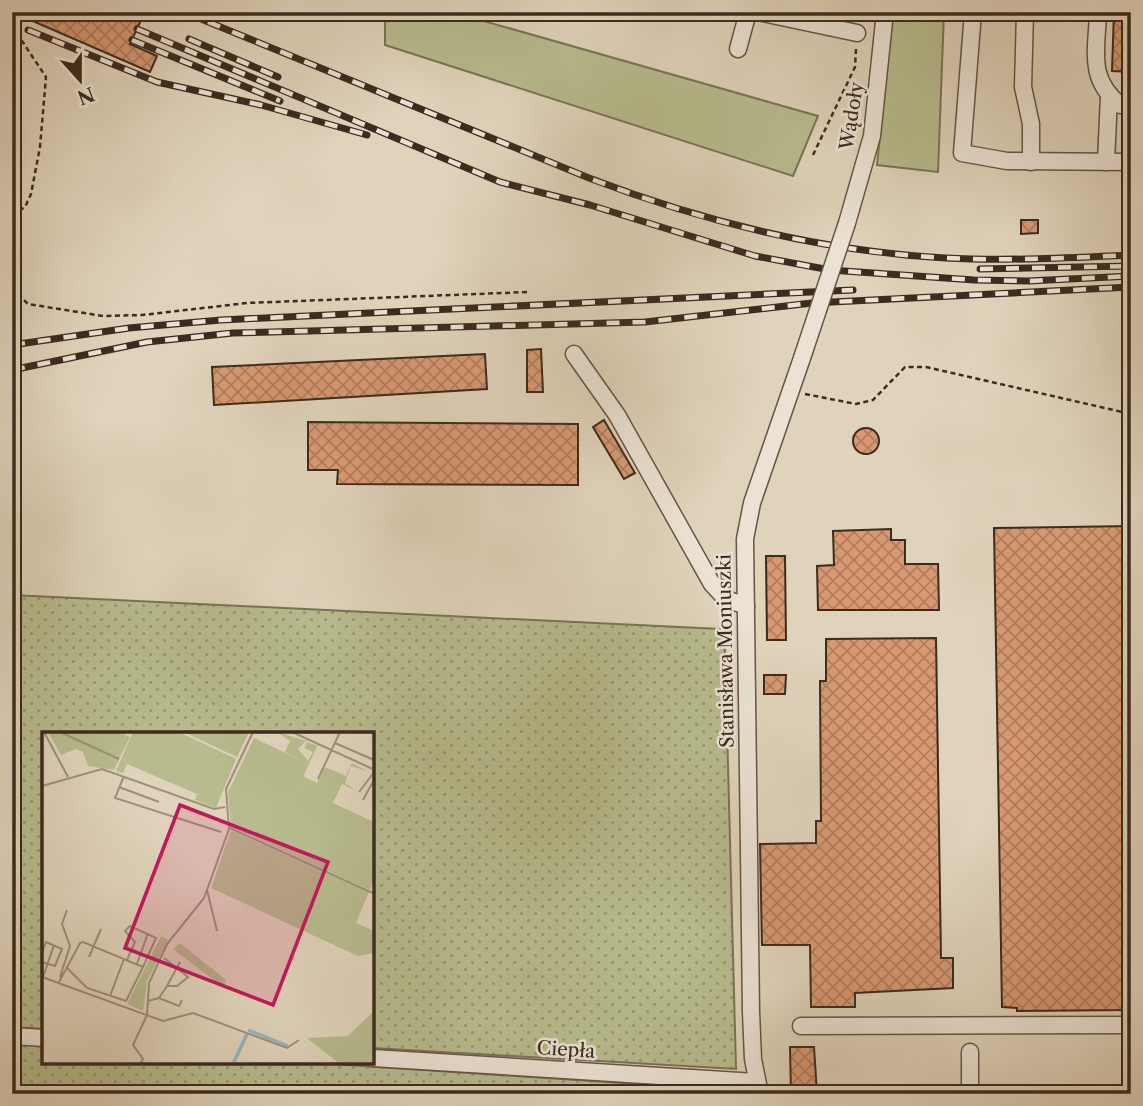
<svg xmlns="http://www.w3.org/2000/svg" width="1143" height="1106" font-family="'Libre Caslon Text',serif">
<defs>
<pattern id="garden-dots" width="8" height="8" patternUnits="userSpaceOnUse" patternTransform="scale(1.75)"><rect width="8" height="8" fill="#b7bb8d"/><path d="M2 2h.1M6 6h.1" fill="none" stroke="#969873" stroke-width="1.8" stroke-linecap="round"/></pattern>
<pattern id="building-cross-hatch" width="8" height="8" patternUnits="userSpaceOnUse" patternTransform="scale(1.75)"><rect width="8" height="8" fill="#d89972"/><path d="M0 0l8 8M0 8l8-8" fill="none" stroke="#b07d5d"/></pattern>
</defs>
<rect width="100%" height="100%" fill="#e0d3bb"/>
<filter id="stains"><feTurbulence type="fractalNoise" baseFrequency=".00286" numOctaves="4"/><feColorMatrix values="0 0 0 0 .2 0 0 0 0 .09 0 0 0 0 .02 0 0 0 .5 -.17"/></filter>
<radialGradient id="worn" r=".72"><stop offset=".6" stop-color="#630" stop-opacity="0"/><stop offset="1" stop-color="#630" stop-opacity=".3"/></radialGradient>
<g fill="#b7bb8d" stroke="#7a7356" stroke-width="2">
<path d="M385 12H452L818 116 793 176 385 45Z"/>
<path d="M893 12H944L938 172 877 165Z"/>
</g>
<g fill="url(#garden-dots)" stroke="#7a7356" stroke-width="2">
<path d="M12 595 720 629 725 651 736 1069 373 1048V733H44V1029L12 1027Z"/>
<path d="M12 1043 44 1046V1062H302L744 1091V1094H12Z"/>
</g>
<g fill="url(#building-cross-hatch)" stroke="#3c2b1e" stroke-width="2">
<path d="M12 12H122L141 20 130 44 157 56 150 72Z"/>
<path d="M1114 12H1131V72L1112 71Z"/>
<path d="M1021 220H1038V233L1021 234Z"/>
<path d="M541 349 543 392H527V350Z"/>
<path d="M485 354 487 389 214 405 212 367Z"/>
<path d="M604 420 635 473 624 479 593 427Z"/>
<path d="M308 422 578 424V485L337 484 338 470H308Z"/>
<circle cx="866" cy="441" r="13"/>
<path d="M1131 526V1010L1017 1011V1008L1002 1007 994 528Z"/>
<path d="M891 529V540H905V564H938L939 610H818L817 566 834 565 833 531Z"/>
<path d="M766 556H785L786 640H767Z"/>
<path d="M936 638 941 958H953V988L855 993V1007H811L810 945H762L760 844 816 843V821H821L820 681H826V639Z"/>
<path d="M764 675H786L785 694H764Z"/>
<path d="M790 1047H814L817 1094H791Z"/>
</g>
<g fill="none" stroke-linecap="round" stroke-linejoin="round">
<defs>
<g id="minor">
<path d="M758 12 857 33"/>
<path d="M973 12 962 153 1007 161 1131 162"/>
<path d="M1025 12 1023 87 1031 124V162"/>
<path d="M1098 12C1097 50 1087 78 1120 105H1131"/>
<path d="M738 49 748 12"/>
<path d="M1106 162 1109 96"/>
<path d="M847 223 872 136 885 12"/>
<path d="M574 354 617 415 712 584 726 599 746 606"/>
<path d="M801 1026 1131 1025"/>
<path d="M12 1036 44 1038"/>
<path d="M373 1058 756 1082"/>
<path d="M760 1094 753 1059 751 1012 745 539 752 503 802 358"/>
<path d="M970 1094V1052"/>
</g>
</defs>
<use href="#minor" stroke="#655545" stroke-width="19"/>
<g stroke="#3c2b1e" stroke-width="2.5" stroke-dasharray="5 3.5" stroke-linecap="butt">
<path d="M12 21 15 12"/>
<path d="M12 26 46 77 40 147 31 194 25 207 12 215"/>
<path d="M813 155 855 67 856 49"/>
<path d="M12 288 28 304 103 316 142 315 247 303 528 292"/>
<path d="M805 394 856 404 873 400 905 367H926L1131 414"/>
</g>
<use href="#minor" stroke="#ebe2d3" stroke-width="16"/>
<defs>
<g id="rail">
<path d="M184 12 589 178C704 222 821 251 945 258 1007 261 1069 258 1131 255"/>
<path d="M137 29 500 182 590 205 755 256 830 270 974 280 1028 281 1131 276"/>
<path d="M28 30 157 82 261 105 367 135"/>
<path d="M189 39 278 77"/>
<path d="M132 40 280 101"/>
<path d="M980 269 1131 266"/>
<path d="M12 345 129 328 221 320 853 290"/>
<path d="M12 370 147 342 233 333 645 322 812 303 1131 287"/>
</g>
</defs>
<use href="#rail" stroke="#3c2b1e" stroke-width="7"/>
<use href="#rail" stroke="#ebe2d3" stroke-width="4.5" stroke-dasharray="13" stroke-linecap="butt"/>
<defs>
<path id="minor-bridge" d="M802 358 847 223"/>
</defs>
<use href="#minor-bridge" stroke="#655545" stroke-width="19" stroke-linecap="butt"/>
<use href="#minor-bridge" stroke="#ebe2d3" stroke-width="16"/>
</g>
<g text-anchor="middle" stroke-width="5" stroke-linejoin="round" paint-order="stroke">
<g font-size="19" fill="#3c2b1e" stroke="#ebe2d3">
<text transform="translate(851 116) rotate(-81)" y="7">Wądoły</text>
<text transform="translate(725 651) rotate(-91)" y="7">Stanisława Moniuszki</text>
<text transform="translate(566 1049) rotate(4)" y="7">Ciepła</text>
</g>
</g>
<g transform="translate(42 732)">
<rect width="332" height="332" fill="#e0d3bb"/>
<path d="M235 0 264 9 256 17 266 29 271 20 263 16 265 10 275 14 267 32 243 20 248 9ZM310 31 327 40 309 34 303 51 315 59 300 52 291 71 256 55 261 44 275 51 283 35 304 44ZM119 204 126 208 105 249 101 279 85 272ZM138 211 184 248 181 255 131 217Z" fill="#b7bb8d"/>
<path d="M6 0H77L88 5 72 38 46 34 41 20 34 17 19 23ZM91 0H137L194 27 174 76 153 68 155 62 85 32 81 41 74 39ZM141 0H207L195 25ZM212 6 267 32 256 55 332 90V149L328 158 189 95 186 60ZM189 98 327 160 314 191 332 199V221L316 224 169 156ZM332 279V332H298L265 306 306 304Z" fill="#b7bb8d"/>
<path fill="none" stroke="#96b6b8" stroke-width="3.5" d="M206 298 246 314M191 332 205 302"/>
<path fill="none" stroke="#9e907c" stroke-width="2" d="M2 0 26 45M18 0 77 27M250 0 333 38M293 11 332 28M82 44 73 66 179 100M276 47 298 0M0 54 60 37 172 77 183 75M77 55 117 70M317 60 333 39M321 68 333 46M188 96 333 162M165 158 175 199M0 220 4 210 20 217 13 234 0 230M47 225 59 197M85 228 93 210 83 199 88 194 114 206 101 235M95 232 106 201M0 245 121 289 151 281 245 316 257 308M1 245 12 213M18 245 28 214 20 192 25 178M17 250 38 211 41 210 101 235 84 269 45 256 25 236M125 254 138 230M68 264 82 227M117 266 125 254H135L146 245 122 226M106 269 117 266 137 274 140 268M98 332 101 327 91 313 105 283 107 251 125 212 162 166 187 97 184 57 211 0"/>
<path fill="#c2185b" fill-opacity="0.15" stroke="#c2185b" stroke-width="3.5" d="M138 73 286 130 231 273 83 216Z"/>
<rect width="332" height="332" fill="none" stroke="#3c2b1e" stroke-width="3.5"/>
</g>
<rect width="1143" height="1106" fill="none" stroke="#e0d3bb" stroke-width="42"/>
<rect x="14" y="14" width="1115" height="1078" fill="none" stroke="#3c2b1e" stroke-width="3.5"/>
<rect x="21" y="21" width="1101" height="1064" fill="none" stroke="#3c2b1e" stroke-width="2"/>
<g transform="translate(80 80) rotate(159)" stroke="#ebe2d3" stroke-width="5" paint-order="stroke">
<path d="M0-5L12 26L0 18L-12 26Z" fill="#3c2b1e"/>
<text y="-10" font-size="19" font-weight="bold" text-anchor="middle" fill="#3c2b1e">N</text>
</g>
<rect width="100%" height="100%" filter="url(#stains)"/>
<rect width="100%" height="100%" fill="url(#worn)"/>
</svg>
